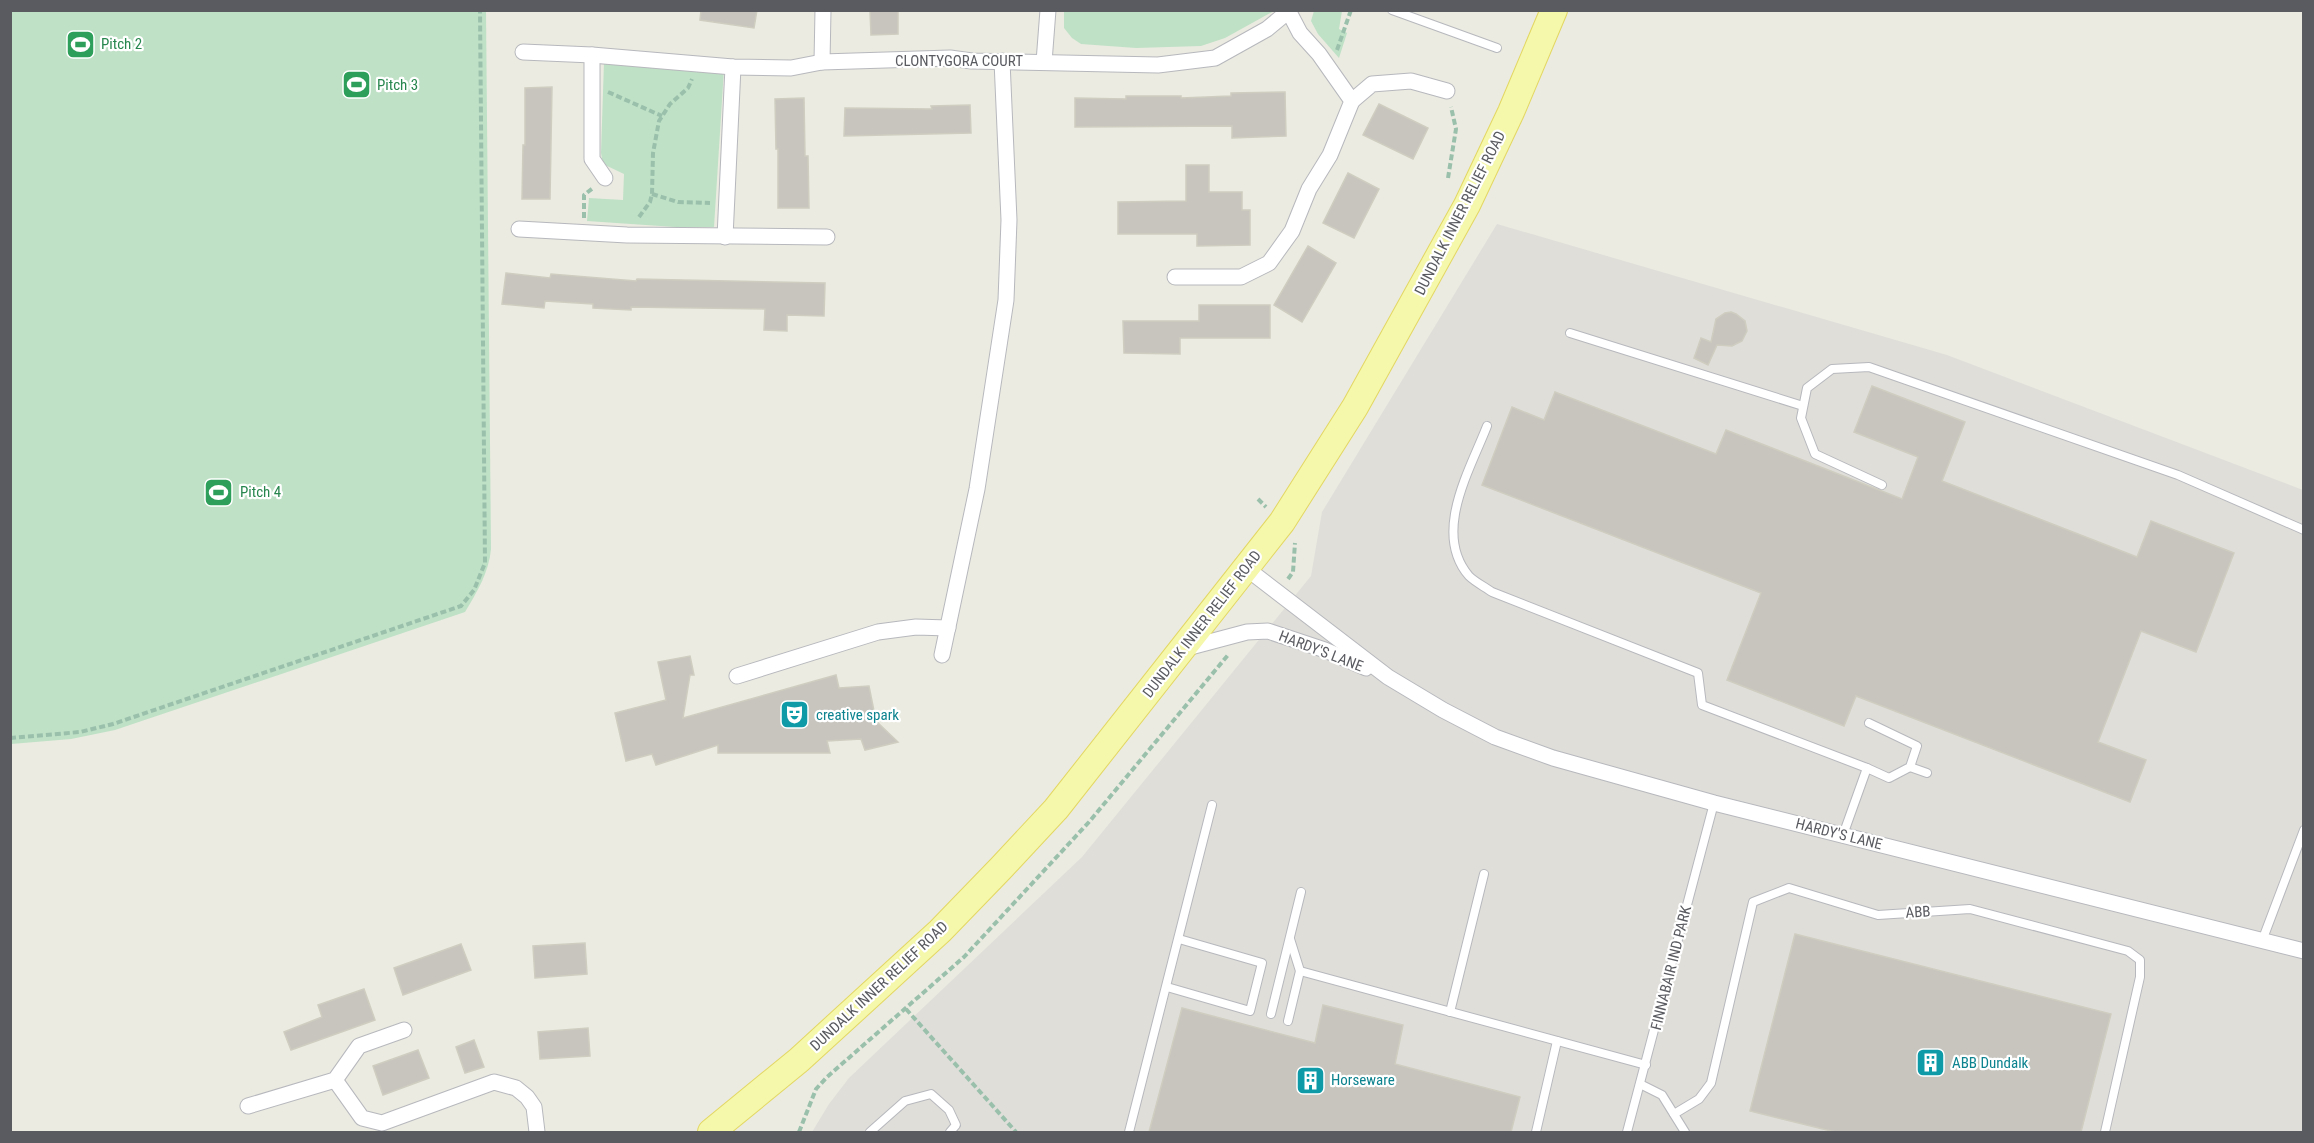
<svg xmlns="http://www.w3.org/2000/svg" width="2314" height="1143" font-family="'Roboto Condensed',sans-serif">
<rect width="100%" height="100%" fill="#ebebe1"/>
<path fill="#dfded9" d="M1497 224 1947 355 2303 490V1132H812L829 1104 849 1078 1082 857 1311 576 1322 512Z"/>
<g fill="#bfe1c6">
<path d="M10 11H486L491 549C489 572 477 592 465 612L115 730 71 739 11 744Z"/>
<path d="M1064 11V10L1274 11 1225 38 1201 46 1136 48 1081 44 1072 38 1064 28Z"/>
<path d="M1314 11H1342L1339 29 1347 33 1339 58 1318 34 1311 21Z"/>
<path d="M604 62 724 69 714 227H675L587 221 589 198 623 200 624 174 603 164 601 153Z"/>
</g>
<g fill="#c7c5be" stroke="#cfcdc0" stroke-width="1.5">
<path d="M701 10H757L754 28 700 20Z"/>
<path d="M870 10H898V34L871 35Z"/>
<path d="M552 87 550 199H522L523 145H525V88Z"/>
<path d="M1285 92 1286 136 1232 138V126L1075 127V98L1126 99V96H1181V98L1231 96V93Z"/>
<path d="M804 98 805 156H808L809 208H778V149H776L775 99Z"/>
<path d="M1379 104 1428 128 1413 159 1363 135Z"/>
<path d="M970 105 971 133 844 136 845 108 932 109 931 106Z"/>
<path d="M1186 165H1209V192H1242V210H1250V245L1197 246V234H1118V202L1186 201Z"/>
<path d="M1348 173 1379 189 1354 238 1323 223Z"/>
<path d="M1308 246 1336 263 1302 322 1274 305Z"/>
<path d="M506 273 550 278 551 274 636 281 637 279 825 283 824 316 787 315V331L764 330 765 309 631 307V310L593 308V304L545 301 544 308 502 304Z"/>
<path d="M1199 305H1270V338H1180V354L1124 353 1123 321H1199Z"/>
<path d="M1731 312 1736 314 1745 321 1747 331 1742 341 1732 346 1717 345 1708 365 1694 358 1701 338 1711 342 1716 319 1725 313Z"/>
<path d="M1872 386 1965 422 1942 481 2137 557 2151 521 2234 553 2196 652 2141 631 2098 742 2146 760 2130 802 1856 696 1844 726 1727 680 1761 593 1482 485 1512 407 1544 420 1555 392 1716 454 1726 430 1902 499 1918 457 1854 432Z"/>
<path d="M690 656 694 675H690L683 718 836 675 839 688 869 686 876 721 898 742 865 750 861 739 827 741 830 753H718V745L656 765 652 754 626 761 615 713 666 700 658 662Z"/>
<path d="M1795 934 2111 1014 2081 1132H1835L1750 1111Z"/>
<path d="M585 943 587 974 535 978 533 946Z"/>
<path d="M461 944 471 970 403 995 394 968Z"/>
<path d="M364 989 375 1020 291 1050 284 1032 322 1017 318 1005Z"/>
<path d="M1323 1005 1403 1025 1395 1064 1520 1097 1511 1132H1149L1182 1008 1315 1043Z"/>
<path d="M588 1028 590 1056 540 1059 538 1032Z"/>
<path d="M474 1040 484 1067 465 1073 456 1047Z"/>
<path d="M418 1050 429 1078 383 1095 373 1066Z"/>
</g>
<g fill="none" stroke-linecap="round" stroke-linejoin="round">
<defs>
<g id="lane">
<path d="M1392 10 1497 48"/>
<path d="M1570 333 1803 406"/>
<path d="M1487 426C1470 470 1432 533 1469 576 1475 582 1485 587 1492 592L1698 673 1702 705 1867 768 1843 835"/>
<path d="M1882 485 1815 454 1801 418 1807 388 1832 369 1869 367 2178 475 2304 530"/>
<path d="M1910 767 1927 773"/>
<path d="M1867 768 1889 778 1910 767 1917 746 1869 723"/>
<path d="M2262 941 2304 830"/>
<path d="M1300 971 1646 1065"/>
<path d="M1167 987 1250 1011 1262 963 1179 939"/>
<path d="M1450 1012 1484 874"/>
<path d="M1271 1014 1301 892"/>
<path d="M1288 1021 1300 971 1290 939"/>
<path d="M1640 1084 1662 1095 1685 1132"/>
<path d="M1674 1114 1699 1099 1711 1083 1753 902 1789 888 1878 915 1970 909 2128 951 2140 960V977L2105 1132"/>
<path d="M870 1132 905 1101 931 1094 949 1110 956 1125 950 1132"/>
<path d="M1129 1132 1212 805"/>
<path d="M1536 1132 1557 1041"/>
<path d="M1627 1132 1714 803"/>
</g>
<g id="street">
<path d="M523 52 592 55 733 67 791 68 822 62 950 58 972 61 1158 65 1215 58 1267 29 1290 10"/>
<path d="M592 55V159L605 178"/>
<path d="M822 62 823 10"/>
<path d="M1044 62 1048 10"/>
<path d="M1352 101 1372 84 1411 81 1447 91"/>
<path d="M519 229 627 235 827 237"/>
<path d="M725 237 733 67"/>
<path d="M1175 277H1241L1269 263 1292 231 1309 189 1330 155 1352 101 1319 54 1300 33 1289 12"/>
<path d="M1246 568 1388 677 1443 710 1495 737 1553 758 1714 803 2304 951"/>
<path d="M1183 649 1247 632 1268 631 1325 650 1366 668"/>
<path d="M942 655 977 489 1006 300 1009 220 1002 61"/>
<path d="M737 676 878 632 916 627 948 628"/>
<path d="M335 1080 362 1118 382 1123 494 1082 516 1088 527 1097 534 1107 537 1132"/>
<path d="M248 1106 335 1080 359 1046 404 1030"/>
</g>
<path id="primary" d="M711 1132 799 1060 940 931 1001 868 1056 809 1282 522 1355 407 1467 205 1511 112 1554 10"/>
</defs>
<use href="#lane" stroke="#b7b8bd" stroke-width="10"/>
<use href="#street" stroke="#b7b8bd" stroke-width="17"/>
<use href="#primary" stroke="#e3d762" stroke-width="28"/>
<g stroke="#9ac0ac" stroke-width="4" stroke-dasharray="6 3" stroke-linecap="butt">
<path d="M1337 50 1351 10"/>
<path d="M608 92 662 116"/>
<path d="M1448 178 1456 129 1451 107"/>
<path d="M652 194 678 202 710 203"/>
<path d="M639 217 650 202 652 194 653 153 659 121 670 104 688 88 692 79"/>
<path d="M584 218V195L593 188"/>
<path d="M1258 499 1266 507"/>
<path d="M1288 579 1293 572 1295 543"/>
<path d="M10 738 80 732 113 724 461 606 474 590 485 563 480 10"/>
<path d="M906 1009 1016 1132"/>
<path d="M799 1132 816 1089 827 1077 964 957 1089 822 1228 655"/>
</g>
<use href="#lane" stroke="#fff" stroke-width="8"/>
<use href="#street" stroke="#fff" stroke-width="15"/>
<use href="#primary" stroke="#f5f7aa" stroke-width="26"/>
</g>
<defs>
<symbol id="stadium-square" viewBox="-11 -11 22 22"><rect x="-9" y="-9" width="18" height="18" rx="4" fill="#2e9e5b" stroke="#fff"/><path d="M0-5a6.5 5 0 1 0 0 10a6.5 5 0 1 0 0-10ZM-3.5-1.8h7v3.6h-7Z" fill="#fff"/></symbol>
<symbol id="theatre-square" viewBox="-11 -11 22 22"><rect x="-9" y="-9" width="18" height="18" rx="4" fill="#0f9aa8" stroke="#fff"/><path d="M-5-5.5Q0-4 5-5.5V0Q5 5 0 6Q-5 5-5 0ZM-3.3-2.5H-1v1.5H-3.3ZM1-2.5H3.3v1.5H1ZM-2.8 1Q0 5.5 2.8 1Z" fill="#fff"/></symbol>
<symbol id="building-square" viewBox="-11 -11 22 22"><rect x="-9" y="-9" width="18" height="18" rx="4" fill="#0f9aa8" stroke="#fff"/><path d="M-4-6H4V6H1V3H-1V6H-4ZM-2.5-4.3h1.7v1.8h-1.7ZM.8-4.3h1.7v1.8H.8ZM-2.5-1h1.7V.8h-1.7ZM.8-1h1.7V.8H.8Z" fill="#fff"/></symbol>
</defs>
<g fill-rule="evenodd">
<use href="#stadium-square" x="64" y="28" width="33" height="33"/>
<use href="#stadium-square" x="340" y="68" width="33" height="33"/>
<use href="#stadium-square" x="202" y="476" width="33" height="33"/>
<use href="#theatre-square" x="778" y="698" width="33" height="33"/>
<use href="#building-square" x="1914" y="1046" width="33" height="33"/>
<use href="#building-square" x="1294" y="1064" width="33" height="33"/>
</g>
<g text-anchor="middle" stroke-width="4.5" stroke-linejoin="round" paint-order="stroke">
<g font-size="15" fill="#27864d" stroke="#fff" text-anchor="start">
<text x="101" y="49">Pitch 2</text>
<text x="377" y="90">Pitch 3</text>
<text x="240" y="497">Pitch 4</text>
</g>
<g font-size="15" fill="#5a5b61" stroke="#fff">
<text x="959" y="66">CLONTYGORA COURT</text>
<text transform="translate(1460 213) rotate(-63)" y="5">DUNDALK INNER RELIEF ROAD</text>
<text transform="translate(1202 624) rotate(-52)" y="5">DUNDALK INNER RELIEF ROAD</text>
<text transform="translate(1321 651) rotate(21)" y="5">HARDY'S LANE</text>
<text transform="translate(1839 834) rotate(14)" y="5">HARDY'S LANE</text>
<text transform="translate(1918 912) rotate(-3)" y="5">ABB</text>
<text transform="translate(1671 968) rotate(-76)" y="5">FINNABAIR IND PARK</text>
<text transform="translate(879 986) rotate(-43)" y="5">DUNDALK INNER RELIEF ROAD</text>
</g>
<g font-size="15" fill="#0d838f" stroke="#fff" text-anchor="start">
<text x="816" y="720">creative spark</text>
<text x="1952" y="1068">ABB Dundalk</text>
<text x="1331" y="1085">Horseware</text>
</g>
</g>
<rect width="2314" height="1143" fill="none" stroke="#5a5b61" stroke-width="24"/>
</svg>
